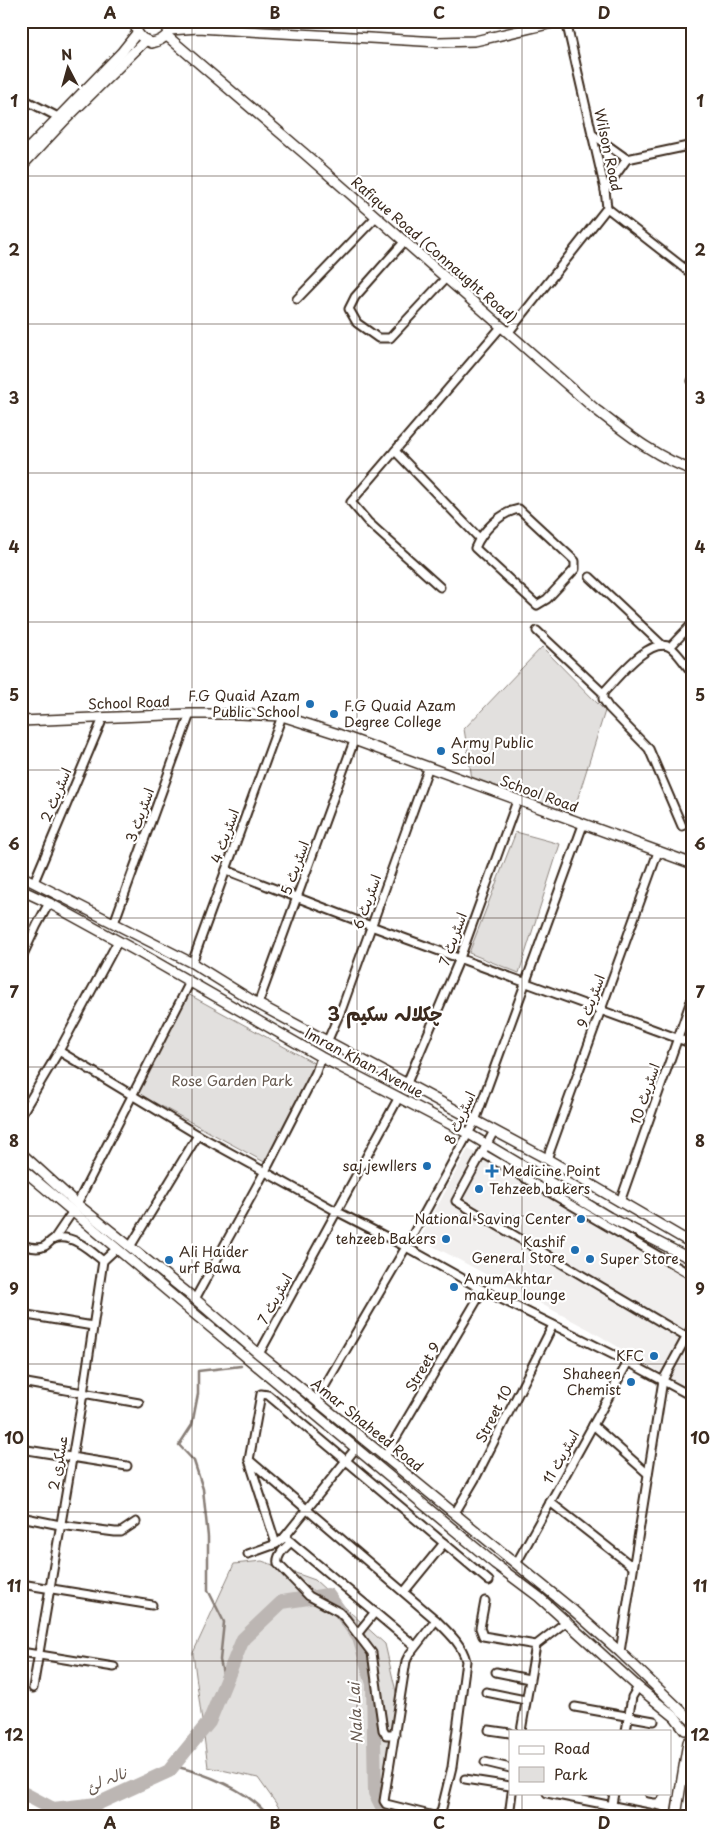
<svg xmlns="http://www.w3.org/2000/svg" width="714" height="1837" font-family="'Playpen Sans','Playpen Sans Arabic',sans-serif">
<rect width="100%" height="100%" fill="#fff"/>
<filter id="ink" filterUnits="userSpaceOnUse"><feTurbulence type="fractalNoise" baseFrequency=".02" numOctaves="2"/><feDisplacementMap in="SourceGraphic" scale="10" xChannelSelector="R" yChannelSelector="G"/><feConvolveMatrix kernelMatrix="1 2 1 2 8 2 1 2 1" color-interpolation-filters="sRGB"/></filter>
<g filter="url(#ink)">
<path fill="#f1efee" d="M468 1149 693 1272V1392L590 1330 420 1239Z"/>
<g fill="#e2e0de" stroke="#8e857e">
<path d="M542 647 605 711 571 820 473 785 464 729Z"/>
<path d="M516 832 560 844 519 973 469 953Z"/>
<path d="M186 993 321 1067 268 1164 137 1093Z"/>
<path d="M262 1561 315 1580 385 1644 399 1705 386 1816H285L258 1778 208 1767 193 1653 234 1564Z"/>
</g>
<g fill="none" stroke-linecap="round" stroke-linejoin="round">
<g stroke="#887e77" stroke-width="2.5">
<path d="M225 1683 220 1660 224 1622 208 1590V1537L203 1489 194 1461 179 1445 192 1425 198 1394V1371L241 1366"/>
<path d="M174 1766C204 1773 249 1790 268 1816"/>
</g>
<path stroke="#bcb6b3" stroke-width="14" d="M21 1792 53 1809 97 1804 169 1771 209 1722 243 1639 282 1602 328 1595 359 1638 373 1684 375 1793 387 1816"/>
<defs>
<g id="street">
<path d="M566 21 605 190 607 208 693 275"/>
<path d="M21 98 62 119"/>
<path d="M592 134 627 159"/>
<path d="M605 190 627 159 693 145"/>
<path d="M404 242 355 297 349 309 357 323 378 338H390L445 279"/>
<path d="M297 299 376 217"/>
<path d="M508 333 607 208"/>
<path d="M692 381H693"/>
<path d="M395 451 479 538"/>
<path d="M519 509 575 561V569L547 599 537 605 475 548C482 531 501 512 519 509Z"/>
<path d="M590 577 662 645"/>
<path d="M440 587 368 522 351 502 501 327"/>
<path d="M537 631 603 693V699L609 708 649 749 682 826"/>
<path d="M670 647 693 623"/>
<path d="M603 693C616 680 649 636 670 647 677 651 687 667 693 674"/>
<path d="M226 870 371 926 693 1044"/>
<path d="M34 882 103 718"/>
<path d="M114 923 190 714"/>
<path d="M21 959 37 925 49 903"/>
<path d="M192 963 282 716"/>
<path d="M258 1004 354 741"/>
<path d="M327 1042 342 1008 428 769"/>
<path d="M59 1051 198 1135 336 1211 406 1247 483 1290 628 1362 693 1397"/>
<path d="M407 1083 460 958 517 801"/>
<path d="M21 1115 59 1051 118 941"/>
<path d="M494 1131 456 1201 693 1341"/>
<path d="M482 1153 693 1276"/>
<path d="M547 1159 658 852"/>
<path d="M620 1202 693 995"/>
<path d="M77 1204 190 982"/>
<path d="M54 1239 73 1211"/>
<path d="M687 1241 693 1230"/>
<path d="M21 1245C29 1247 38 1250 45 1246 48 1244 51 1240 54 1239 72 1233 91 1251 103 1261"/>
<path d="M130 1247 198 1135"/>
<path d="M195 1299 270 1162 316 1072 321 1057"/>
<path d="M21 1314 93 1326"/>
<path d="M259 1354 399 1097"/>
<path d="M21 1382 139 1403"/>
<path d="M316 1401 406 1247 475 1121 583 825"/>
<path d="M593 1425 648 1474"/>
<path d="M21 1449 127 1466"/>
<path d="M384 1458 483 1290"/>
<path d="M249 1460 276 1544"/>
<path d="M550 1502 633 1567"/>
<path d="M455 1513 475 1479 553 1325"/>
<path d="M21 1517 60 1525 115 1532H121L136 1522"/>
<path d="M285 1537 415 1646"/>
<path d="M291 1542C285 1548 276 1555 278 1564L309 1596 339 1612 346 1619 372 1653 383 1730 386 1735H395"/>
<path d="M248 1554 276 1544 283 1539 356 1448"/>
<path d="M516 1564 628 1362"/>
<path d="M21 1584 152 1605"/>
<path d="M404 1592 444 1543"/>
<path d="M485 1601 480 1628 483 1636 536 1645"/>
<path d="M358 1633 375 1612"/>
<path d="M21 1652 114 1667"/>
<path d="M620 1652 663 1380 693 1325"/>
<path d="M496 1672 529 1679"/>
<path d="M33 1688 83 1394 103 1261 117 1248"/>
<path d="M486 1692 525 1700"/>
<path d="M575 1707 654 1721"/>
<path d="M489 1730 510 1733"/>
<path d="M521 1731 536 1645 567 1621"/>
<path d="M626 1731 632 1697 638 1687"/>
<path d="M485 1762 510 1768"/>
<path d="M465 1779 510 1786"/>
<path d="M547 1793 659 1815"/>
<path d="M649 1793 655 1794"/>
<path d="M434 1816 386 1804 384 1801 406 1661 409 1655 436 1620"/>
<path d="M437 1816 441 1812 452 1767 466 1661C462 1644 448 1632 436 1620L249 1460 261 1394 268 1395 489 1581"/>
<path d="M509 1816 512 1793"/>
<path d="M610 1816 614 1793"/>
</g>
<g id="secondary">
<path d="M135 21C135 33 141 39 152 43 164 40 171 34 171 21"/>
<path d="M170 30 198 28 439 42 475 41 561 21"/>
<path d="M167 36 305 154 595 409C625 432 656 458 693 470"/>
<path d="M21 156 121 53 137 33"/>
<path d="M21 167 65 120 146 40"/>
<path d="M21 721 190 714H239L282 716 335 733 693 864"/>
<path d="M21 876 192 963 258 1004 547 1159 693 1244"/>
<path d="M21 890 49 903 140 953 321 1057 469 1134 609 1217 693 1260"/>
<path d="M21 1153 77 1204 195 1299 259 1354 574 1611 620 1652 692 1721"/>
<path d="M21 1168 197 1316 495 1564 539 1597 638 1687 675 1717 685 1730"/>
<path d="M676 1816 688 1742"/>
</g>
</defs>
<use href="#street" stroke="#3b2a1e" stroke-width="11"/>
<use href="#secondary" stroke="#3b2a1e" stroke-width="12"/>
<use href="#street" stroke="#fff" stroke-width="7"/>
<use href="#secondary" stroke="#fff" stroke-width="9"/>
</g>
</g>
<path fill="none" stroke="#3b2a1e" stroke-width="1" stroke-opacity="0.55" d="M192 21V1816M357 21V1816M522 21V1731M21 176H693M21 324H693M21 473H693M21 622H693M21 770H693M21 918H693M21 1067H693M21 1216H693M21 1364H693M21 1512H693M21 1661H693M522 1793V1816"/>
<g fill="#1f6fb2" stroke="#fff" stroke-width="2">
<circle cx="310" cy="704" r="5"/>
<circle cx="334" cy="714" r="5"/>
<circle cx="441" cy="751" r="5"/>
<circle cx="427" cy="1166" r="5"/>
<path d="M489.5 1163.5h5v5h5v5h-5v5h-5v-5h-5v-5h5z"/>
<circle cx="479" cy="1189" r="5"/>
<circle cx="581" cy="1219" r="5"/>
<circle cx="446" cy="1239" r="5"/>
<circle cx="575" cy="1250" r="5"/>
<circle cx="590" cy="1259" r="5"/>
<circle cx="169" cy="1260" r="5"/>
<circle cx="454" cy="1287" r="5"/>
<circle cx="654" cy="1356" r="5"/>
<circle cx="631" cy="1382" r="5"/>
</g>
<g text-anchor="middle" stroke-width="4.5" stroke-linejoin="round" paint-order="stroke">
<g font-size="14" fill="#3b2a1e" stroke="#fff">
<text transform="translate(608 150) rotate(78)" y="5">Wilson Road</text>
<text transform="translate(434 250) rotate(41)" y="5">Rafique Road (Connaught Road)</text>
<text transform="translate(129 703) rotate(-2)" y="5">School Road</text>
<text transform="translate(539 794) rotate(20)" y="5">School Road</text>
<text transform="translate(56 795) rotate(-67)" y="5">اسٹریٹ 2</text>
<text transform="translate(140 815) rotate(-70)" y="5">اسٹریٹ 3</text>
<text transform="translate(225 836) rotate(-70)" y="5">اسٹریٹ 4</text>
<text transform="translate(295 868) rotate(-70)" y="5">اسٹریٹ 5</text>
<text transform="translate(367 902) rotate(-70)" y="5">اسٹریٹ 6</text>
<text transform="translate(453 939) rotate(-70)" y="5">اسٹریٹ 7</text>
<text transform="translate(591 1001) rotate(-70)" y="5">اسٹریٹ 9</text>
<text transform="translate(364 1063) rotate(28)" y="5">Imran Khan Avenue</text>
<text transform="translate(645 1094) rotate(-71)" y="5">اسٹریٹ 10</text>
<text transform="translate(460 1118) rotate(-66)" y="5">اسٹریٹ 8</text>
<text transform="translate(275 1299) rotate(-61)" y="5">اسٹریٹ 7</text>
<text transform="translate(423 1367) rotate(-60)" y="5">Street 9</text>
<text transform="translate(494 1414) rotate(-63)" y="5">Street 10</text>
<text transform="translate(367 1425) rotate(39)" y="5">Amar Shaheed Road</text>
<text transform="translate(561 1457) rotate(-61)" y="5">اسٹریٹ 11</text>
<text transform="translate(58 1463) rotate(-80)" y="5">عسکری 2</text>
</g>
<g font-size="14" fill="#3b2a1e" stroke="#fff" text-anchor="end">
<text x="300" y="701">F.G Quaid Azam<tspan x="300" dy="16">Public School</tspan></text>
<text x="344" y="711" text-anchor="start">F.G Quaid Azam<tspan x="344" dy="16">Degree College</tspan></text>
<text x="451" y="748" text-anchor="start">Army Public<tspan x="451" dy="16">School</tspan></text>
<text x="417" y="1171">saj jewllers</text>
<text x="502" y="1176" text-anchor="start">Medicine Point</text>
<text x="489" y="1194" text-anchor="start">Tehzeeb bakers</text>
<text x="571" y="1224">National Saving Center</text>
<text x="436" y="1244">tehzeeb Bakers</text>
<text x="565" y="1247">Kashif<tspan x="565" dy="16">General Store</tspan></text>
<text x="179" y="1257" text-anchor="start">Ali Haider<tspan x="179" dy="16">urf Bawa</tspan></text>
<text x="600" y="1264" text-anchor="start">Super Store</text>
<text x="464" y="1284" text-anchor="start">AnumAkhtar<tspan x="464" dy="16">makeup lounge</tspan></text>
<text x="644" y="1361">KFC</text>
<text x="621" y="1379">Shaheen<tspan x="621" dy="16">Chemist</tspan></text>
</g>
<g font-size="14" fill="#65584e" stroke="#fff">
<text x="232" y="1086">Rose Garden Park</text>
</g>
<g font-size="15" font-style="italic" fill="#685b52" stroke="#fff">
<text transform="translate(356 1713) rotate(-93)" y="5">Nala Lai</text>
<text transform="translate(107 1780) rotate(-21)" y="5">نالہ لئ</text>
</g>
<g font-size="19" font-weight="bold" fill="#3b2a1e" stroke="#fff">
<text x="385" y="1021">چکلالہ سکیم 3</text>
</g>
</g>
<rect width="714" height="1837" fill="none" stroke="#fff" stroke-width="55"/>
<rect x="509" y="1730" width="162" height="65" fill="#ffffff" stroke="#b1aaa5"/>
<rect x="519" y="1746" width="25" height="8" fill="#ffffff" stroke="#b1aaa5"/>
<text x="554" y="1754" font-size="15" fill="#3b2a1e">Road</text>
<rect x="519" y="1767" width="25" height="15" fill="#e2e0de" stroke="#b1aaa5"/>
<text x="554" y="1780" font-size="15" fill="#3b2a1e">Park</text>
<g transform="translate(68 68) rotate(354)" stroke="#ffffff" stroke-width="4" paint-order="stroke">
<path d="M0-4L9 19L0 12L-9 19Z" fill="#3b2a1e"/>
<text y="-8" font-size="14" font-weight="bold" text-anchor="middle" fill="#3b2a1e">N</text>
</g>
<rect x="28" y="28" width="658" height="1782" fill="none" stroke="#3b2a1e" stroke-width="2"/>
<g font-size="16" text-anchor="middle" font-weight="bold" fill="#3b2a1e">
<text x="110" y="19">A</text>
<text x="275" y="19">B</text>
<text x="439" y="19">C</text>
<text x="604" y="19">D</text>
<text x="14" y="107">1</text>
<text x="700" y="107">1</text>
<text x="14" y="256">2</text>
<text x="700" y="256">2</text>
<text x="14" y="404">3</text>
<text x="700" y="404">3</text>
<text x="14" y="553">4</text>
<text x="700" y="553">4</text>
<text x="14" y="701">5</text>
<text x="700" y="701">5</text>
<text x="14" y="850">6</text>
<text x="700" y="850">6</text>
<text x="14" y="998">7</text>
<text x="700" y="998">7</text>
<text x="14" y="1147">8</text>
<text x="700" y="1147">8</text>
<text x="14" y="1295">9</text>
<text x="700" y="1295">9</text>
<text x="14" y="1444">10</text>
<text x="700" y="1444">10</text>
<text x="14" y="1592">11</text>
<text x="700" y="1592">11</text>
<text x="14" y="1741">12</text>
<text x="700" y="1741">12</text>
<text x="110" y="1829">A</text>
<text x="275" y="1829">B</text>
<text x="439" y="1829">C</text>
<text x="604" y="1829">D</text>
</g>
</svg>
